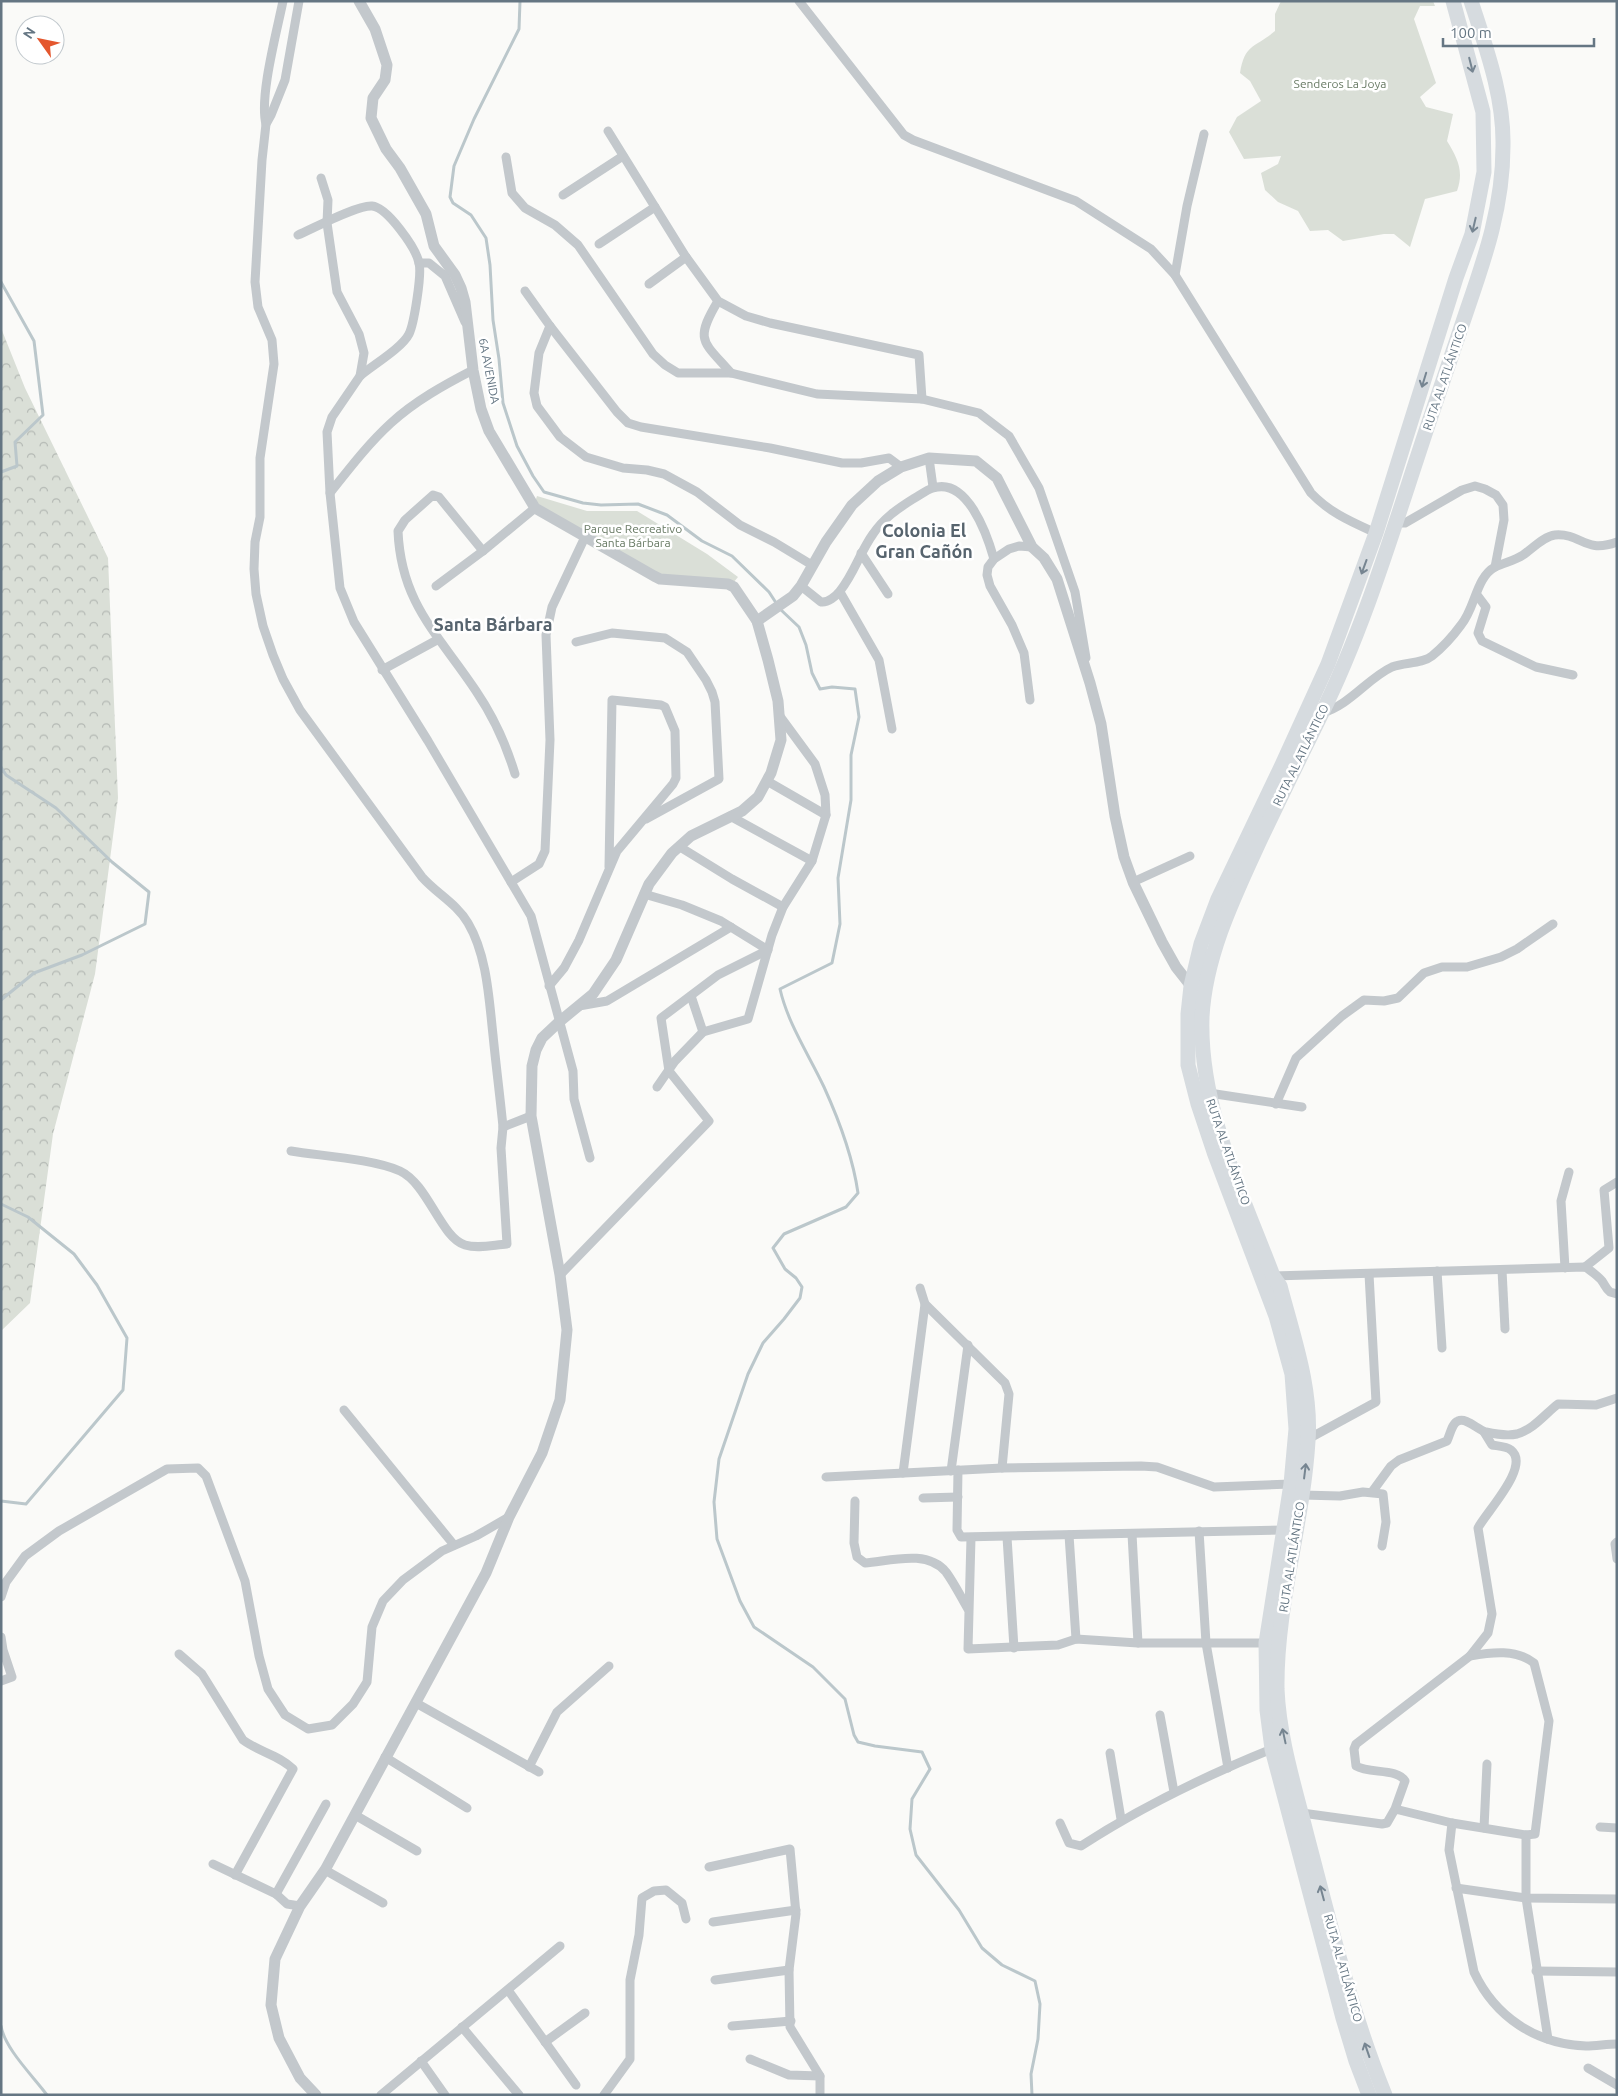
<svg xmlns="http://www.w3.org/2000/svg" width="1618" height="2096" font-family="Ubuntu,sans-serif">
<defs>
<pattern id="forest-crowns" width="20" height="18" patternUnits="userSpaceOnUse" patternTransform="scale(1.25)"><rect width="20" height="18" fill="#dadfd7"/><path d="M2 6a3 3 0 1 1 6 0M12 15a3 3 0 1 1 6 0" fill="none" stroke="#b4b9b4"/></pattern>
</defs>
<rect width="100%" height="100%" fill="#fafaf8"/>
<g fill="#dadfd7">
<path d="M1281 1H1433L1435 6H1420L1414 19 1436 83 1420 97 1426 107 1453 114 1447 141C1458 159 1464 171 1457 191L1425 199 1410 247 1394 234H1384L1343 241 1328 230 1310 231 1298 211 1278 202 1265 190 1261 173 1278 164 1281 156 1244 159 1229 132 1237 117 1261 101 1250 81 1240 73C1245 43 1255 48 1275 31V14Z"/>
<path d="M537 496 587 511H637L707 554 738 577 733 583 653 575 535 502Z"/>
</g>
<path fill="url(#forest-crowns)" d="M1 328 25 388 108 558 118 798 95 974 53 1134 30 1303 1 1331Z"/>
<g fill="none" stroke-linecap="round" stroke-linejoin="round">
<g stroke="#bbc7cb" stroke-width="3">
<path d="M520 1 519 29 474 119 454 166 450 197 453 203 471 215 486 238 490 265 493 320 499 359 503 403 517 446 533 476 544 492 583 503 601 505 638 504 667 515 702 541 732 556 769 592 780 609 799 627 806 645 812 673 820 689 832 687 855 689 859 717 851 755V800L838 878 840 924 832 963 780 989C788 1024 809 1055 824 1087 839 1120 853 1158 858 1193L846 1207 784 1234 773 1248 785 1269 796 1278 802 1287 800 1298 784 1319 763 1343 748 1374 719 1459 714 1502 717 1539 740 1601 754 1627 813 1667 845 1699 854 1735 858 1742 875 1746 922 1752 930 1769 912 1799 910 1829 916 1855 959 1910 982 1948 1002 1965 1035 1981 1040 2004 1038 2039 1031 2074 1032 2095"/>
<path d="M1 282 34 341 43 415 15 442 17 466 1 472"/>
<path d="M1 767 6 775 56 808 112 862 149 892 145 924 82 955 34 973 1 1000"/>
<path d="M1 1204 28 1217 74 1254 97 1285 127 1338 123 1390 26 1504 1 1501"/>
<path d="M1 2026C5 2049 33 2076 47 2095"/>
</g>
<g stroke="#c3c8cc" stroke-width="9">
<path d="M799 1 904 135 913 140 1076 201 1151 249 1175 275 1311 493C1330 513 1352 522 1376 533"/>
<path d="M266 124C259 97 277 31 283 1"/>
<path d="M608 131 686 257 718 301 746 316 770 323 919 355 922 399"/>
<path d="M506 157 512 193 525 208 555 225 578 245 653 354 665 365 678 373H731L817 394 922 399 979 413 1009 436 1039 488 1075 592 1086 658"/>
<path d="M321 178 328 200 327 223 337 292 359 334 364 353 360 376 332 417 327 432 330 493 340 588 354 622 428 741 531 916 573 1071 574 1099 590 1158"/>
<path d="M563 195 623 156"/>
<path d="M298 235C314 228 357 205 372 206 387 207 416 248 419 263 422 274 414 324 409 334 402 348 373 365 360 376"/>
<path d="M599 244 655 207"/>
<path d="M419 263H429L445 276 465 322"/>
<path d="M1175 275 1187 206 1204 134"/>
<path d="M649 284 686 257"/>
<path d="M525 291 550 326 617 412 628 423 641 427 770 448 842 463H861L889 458 901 467"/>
<path d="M718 301C694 341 703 341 731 373"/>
<path d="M550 326 539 353 534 393 537 406 560 437 586 457 623 468 647 470 664 474 697 492 740 525 774 542 812 565"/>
<path d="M929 458 933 487"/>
<path d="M330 493C349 469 368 444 391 423 415 401 444 385 473 370"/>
<path d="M1397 523H1405L1462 490 1475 486 1485 489 1496 495 1503 505 1504 520 1495 567"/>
<path d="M483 551 439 497 433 495 405 520 398 531C401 604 439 635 476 691 493 716 506 744 515 774"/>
<path d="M861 553 888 594"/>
<path d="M436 586 483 551 535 508"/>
<path d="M801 586 821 602C828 603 836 596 840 591 854 574 860 552 873 534 883 519 897 509 913 499 919 496 926 490 933 488 967 477 987 534 994 559"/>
<path d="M840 592 879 660 892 729"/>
<path d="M1477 595 1486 607 1478 633 1482 641 1536 667 1573 675"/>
<path d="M576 642 612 633 665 638 687 652 706 680 712 692 715 702 719 779 646 819"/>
<path d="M382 670 437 640"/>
<path d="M1030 700 1024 653 1012 625 990 586 987 575 988 567 994 559 1009 549 1019 546 1032 547"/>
<path d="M1322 713C1350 705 1368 678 1392 667 1405 662 1422 664 1432 656 1443 647 1453 636 1461 625 1475 609 1476 577 1495 567 1505 562 1514 561 1523 555 1532 549 1544 536 1555 535 1582 533 1584 554 1617 542"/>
<path d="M767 781 826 815"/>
<path d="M730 816 812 861"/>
<path d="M680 847 732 879 783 907"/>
<path d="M511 882 539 864 545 851 550 740 546 635 552 607 585 537"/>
<path d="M1133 882 1190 856"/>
<path d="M549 986 564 968 579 940 617 851 673 784 676 778 675 731 665 707 661 705 612 700 609 867"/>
<path d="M691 996 703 1032"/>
<path d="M579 1006 607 1001 731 927"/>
<path d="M657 1087 675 1061 703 1032 748 1019 772 935 783 907 812 861 826 815 825 795 815 764 779 715"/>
<path d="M1209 1093 1302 1107"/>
<path d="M1276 1104 1296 1058 1342 1016 1364 1000 1384 1001 1398 998 1424 973 1442 967H1467L1501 957 1517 949 1553 924"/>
<path d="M503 1127 531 1116"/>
<path d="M291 1151C322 1156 373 1159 400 1171 428 1184 441 1238 465 1245 478 1249 493 1245 507 1244L501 1148 503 1127C500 1096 496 1066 493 1035 489 999 487 955 468 923 457 904 436 893 422 877L300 710 283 679 273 655 263 626 256 594 254 569 255 542 260 517V458L274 364 272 340 258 307 255 282 262 160 266 124 271 115 285 80 299 1"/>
<path d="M1585 1267 1609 1248 1604 1190 1617 1182"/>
<path d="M1565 1268 1561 1201 1569 1172"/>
<path d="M1502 1270 1505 1329"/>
<path d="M1437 1271 1442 1348"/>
<path d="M560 1275 709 1121 669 1071 661 1018 718 975 768 950 721 921 682 905 644 894"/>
<path d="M1273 1276 1585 1267C1589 1269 1600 1278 1602 1281 1605 1285 1606 1289 1610 1292L1617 1294"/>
<path d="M925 1304 1005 1383 1009 1394 1002 1468"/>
<path d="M344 1410 454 1545"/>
<path d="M1308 1439 1376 1402 1369 1274"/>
<path d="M958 1470 957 1530 961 1537 1285 1530"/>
<path d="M951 1471 968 1345"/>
<path d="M903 1473 925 1304 920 1288"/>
<path d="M826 1477 1002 1468 1141 1466 1157 1467 1214 1487 1291 1484"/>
<path d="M1372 1492 1391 1466 1399 1460 1447 1441C1450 1435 1452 1423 1458 1421 1466 1417 1478 1430 1486 1432 1495 1434 1508 1436 1517 1434 1534 1429 1545 1414 1558 1404L1596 1405 1617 1398"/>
<path d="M1302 1495 1340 1496 1363 1492 1383 1494 1386 1522 1382 1546"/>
<path d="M923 1498 958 1497"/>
<path d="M855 1501 854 1543 857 1557 865 1563C890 1561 927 1549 946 1572 954 1583 961 1597 968 1609"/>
<path d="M1199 1531 1206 1643 1228 1768"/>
<path d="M1132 1534 1138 1643"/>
<path d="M1069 1535 1076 1639"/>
<path d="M1007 1537 1014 1648"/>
<path d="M971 1538 968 1649 1058 1645 1076 1639 1138 1643H1266"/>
<path d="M1617 1542 1615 1544 1617 1559"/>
<path d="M1 1597 6 1582 25 1556 59 1531 167 1469 198 1468 206 1476 245 1581 259 1656 268 1689 285 1715 308 1729 332 1725 353 1704 367 1682 372 1627 383 1601 403 1580 442 1551 476 1536 509 1517"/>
<path d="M1 1637 3 1650 12 1677 1 1681"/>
<path d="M179 1654 202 1674 243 1740C259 1752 279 1755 293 1769L235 1875"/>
<path d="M1470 1656 1488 1633 1492 1614 1478 1528C1487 1511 1531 1466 1511 1450 1506 1446 1497 1446 1492 1445L1484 1432"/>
<path d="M416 1703 539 1772"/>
<path d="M1160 1715 1174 1792"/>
<path d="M1110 1753 1121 1819"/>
<path d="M385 1757 467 1808"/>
<path d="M529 1767 557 1712 609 1666"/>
<path d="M1302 1813 1382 1824 1387 1823 1395 1809 1405 1781C1398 1768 1369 1774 1356 1766L1354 1749 1356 1744 1470 1656C1492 1652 1516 1649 1534 1663L1549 1721 1535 1834 1526 1835 1452 1823 1395 1809"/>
<path d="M355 1815 417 1851"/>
<path d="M1060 1823 1069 1843 1081 1846C1141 1807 1205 1776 1272 1749"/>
<path d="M1452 1823 1449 1850 1474 1972C1495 2017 1536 2044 1586 2046 1596 2046 1607 2044 1617 2044"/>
<path d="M1600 1827 1617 1828"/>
<path d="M1484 1828 1487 1764"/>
<path d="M1526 1835V1898L1548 2039"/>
<path d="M213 1864 276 1894 287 1904 300 1906"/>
<path d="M709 1867 790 1849 796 1914 789 1970 790 2027 820 2076V2095"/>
<path d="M325 1870 383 1903"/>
<path d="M1456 1888 1526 1898 1617 1899"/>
<path d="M276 1894 326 1804"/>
<path d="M713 1922 796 1910"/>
<path d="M1536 1971 1617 1972"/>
<path d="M715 1980 789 1970"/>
<path d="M508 1990 576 2085"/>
<path d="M732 2026 791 2021"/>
<path d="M462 2027 519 2095"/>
<path d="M545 2042 585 2013"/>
<path d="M750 2059 789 2075 820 2076"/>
<path d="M421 2061 445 2095"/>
<path d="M1588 2068 1617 2085"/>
<path d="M381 2095 560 1946"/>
<path d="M604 2095 630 2059V1980L639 1935 642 1898 654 1891 666 1890 682 1903 686 1919"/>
</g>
<g stroke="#c3c8cc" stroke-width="11">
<path d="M757 621 793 596 801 586 826 542 852 505 878 481 901 467 929 458 976 461 997 478 1032 547 1044 558 1057 579 1090 683 1101 724 1115 816 1124 857 1133 882 1162 942 1176 967 1191 986"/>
<path d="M316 2095 300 2078 279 2038 271 2005 275 1959 300 1906 325 1870 486 1573 509 1517 542 1453 560 1400 567 1330 560 1275 531 1116 532 1066 536 1050 542 1038 559 1022 593 994 616 960 649 884 672 853 691 836 742 811 758 797 771 773 781 740 778 701 768 660 757 621 734 587 728 584 660 579 654 576 535 508 489 431 481 409 473 370 465 302 461 288 455 275 434 246 426 214 400 168 386 149 371 118 373 98 385 80 387 65 375 29 359 1"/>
</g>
<g stroke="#d6dbdf" stroke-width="15">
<path d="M1369 2095 1356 2061 1343 2018 1272 1749 1267 1710 1266 1643 1291 1484 1296 1429 1292 1374 1276 1316 1214 1152 1198 1104 1188 1065V1014L1191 986 1201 944 1218 899 1282 765 1328 664 1376 533 1456 278 1472 234 1484 172 1483 112 1453 1"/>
<path d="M1385 2095C1351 2012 1330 1923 1307 1836 1295 1788 1279 1738 1277 1689 1276 1605 1303 1524 1308 1441 1312 1388 1293 1336 1280 1286L1273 1276C1242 1194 1199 1107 1202 1017 1205 959 1231 903 1255 851 1276 806 1298 762 1320 717 1366 624 1395 523 1428 425 1441 387 1454 349 1467 310 1486 255 1503 205 1503 146 1504 96 1486 48 1471 1"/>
</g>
</g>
<defs><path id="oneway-shaft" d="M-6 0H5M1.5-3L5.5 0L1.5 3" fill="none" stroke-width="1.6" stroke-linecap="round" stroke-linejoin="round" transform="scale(1.25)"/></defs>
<g stroke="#768591">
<use href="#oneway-shaft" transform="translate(1471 65) rotate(76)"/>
<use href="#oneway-shaft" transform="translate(1474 225) rotate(103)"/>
<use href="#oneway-shaft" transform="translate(1424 380) rotate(107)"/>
<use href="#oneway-shaft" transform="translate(1364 567) rotate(110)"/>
<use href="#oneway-shaft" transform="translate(1305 1471) rotate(-83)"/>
<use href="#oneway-shaft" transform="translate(1284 1736) rotate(-102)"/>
<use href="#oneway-shaft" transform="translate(1322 1893) rotate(-105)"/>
<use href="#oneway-shaft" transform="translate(1367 2050) rotate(-109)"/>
</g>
<g text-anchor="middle" stroke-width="5" stroke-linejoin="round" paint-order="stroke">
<g font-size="12" fill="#687a64" stroke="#fff">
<text x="1340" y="88">Senderos La Joya</text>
<text x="633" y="533">Parque Recreativo<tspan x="633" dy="14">Santa Bárbara</tspan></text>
</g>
<g font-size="12" fill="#657683" stroke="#fff">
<text transform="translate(489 371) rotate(79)" y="4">6A AVENIDA</text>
<text transform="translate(1445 377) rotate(-71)" y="4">RUTA AL ATLÁNTICO</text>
<text transform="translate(1301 755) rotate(-64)" y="4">RUTA AL ATLÁNTICO</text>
<text transform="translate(1228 1152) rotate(71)" y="4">RUTA AL ATLÁNTICO</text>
<text transform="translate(1292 1557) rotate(-81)" y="4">RUTA AL ATLÁNTICO</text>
<text transform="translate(1343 1968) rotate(74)" y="4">RUTA AL ATLÁNTICO</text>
</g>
<g font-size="18" font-weight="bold" fill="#57646e" stroke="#fff">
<text x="924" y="537">Colonia El<tspan x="924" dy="21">Gran Cañón</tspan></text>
<text x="493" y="631">Santa Bárbara</text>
</g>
</g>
<rect width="1618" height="2096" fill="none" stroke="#657683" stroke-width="5"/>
<g transform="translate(40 40) rotate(303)"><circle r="24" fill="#ffffff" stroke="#c1c8cd"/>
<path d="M0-4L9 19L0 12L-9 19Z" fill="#e4572e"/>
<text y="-8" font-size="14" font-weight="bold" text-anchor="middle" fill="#657683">N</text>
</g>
<path d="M1443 38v8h151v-8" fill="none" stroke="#657683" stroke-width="2.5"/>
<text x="1450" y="38" font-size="15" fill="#657683" stroke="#ffffff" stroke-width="4" paint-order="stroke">100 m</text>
</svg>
